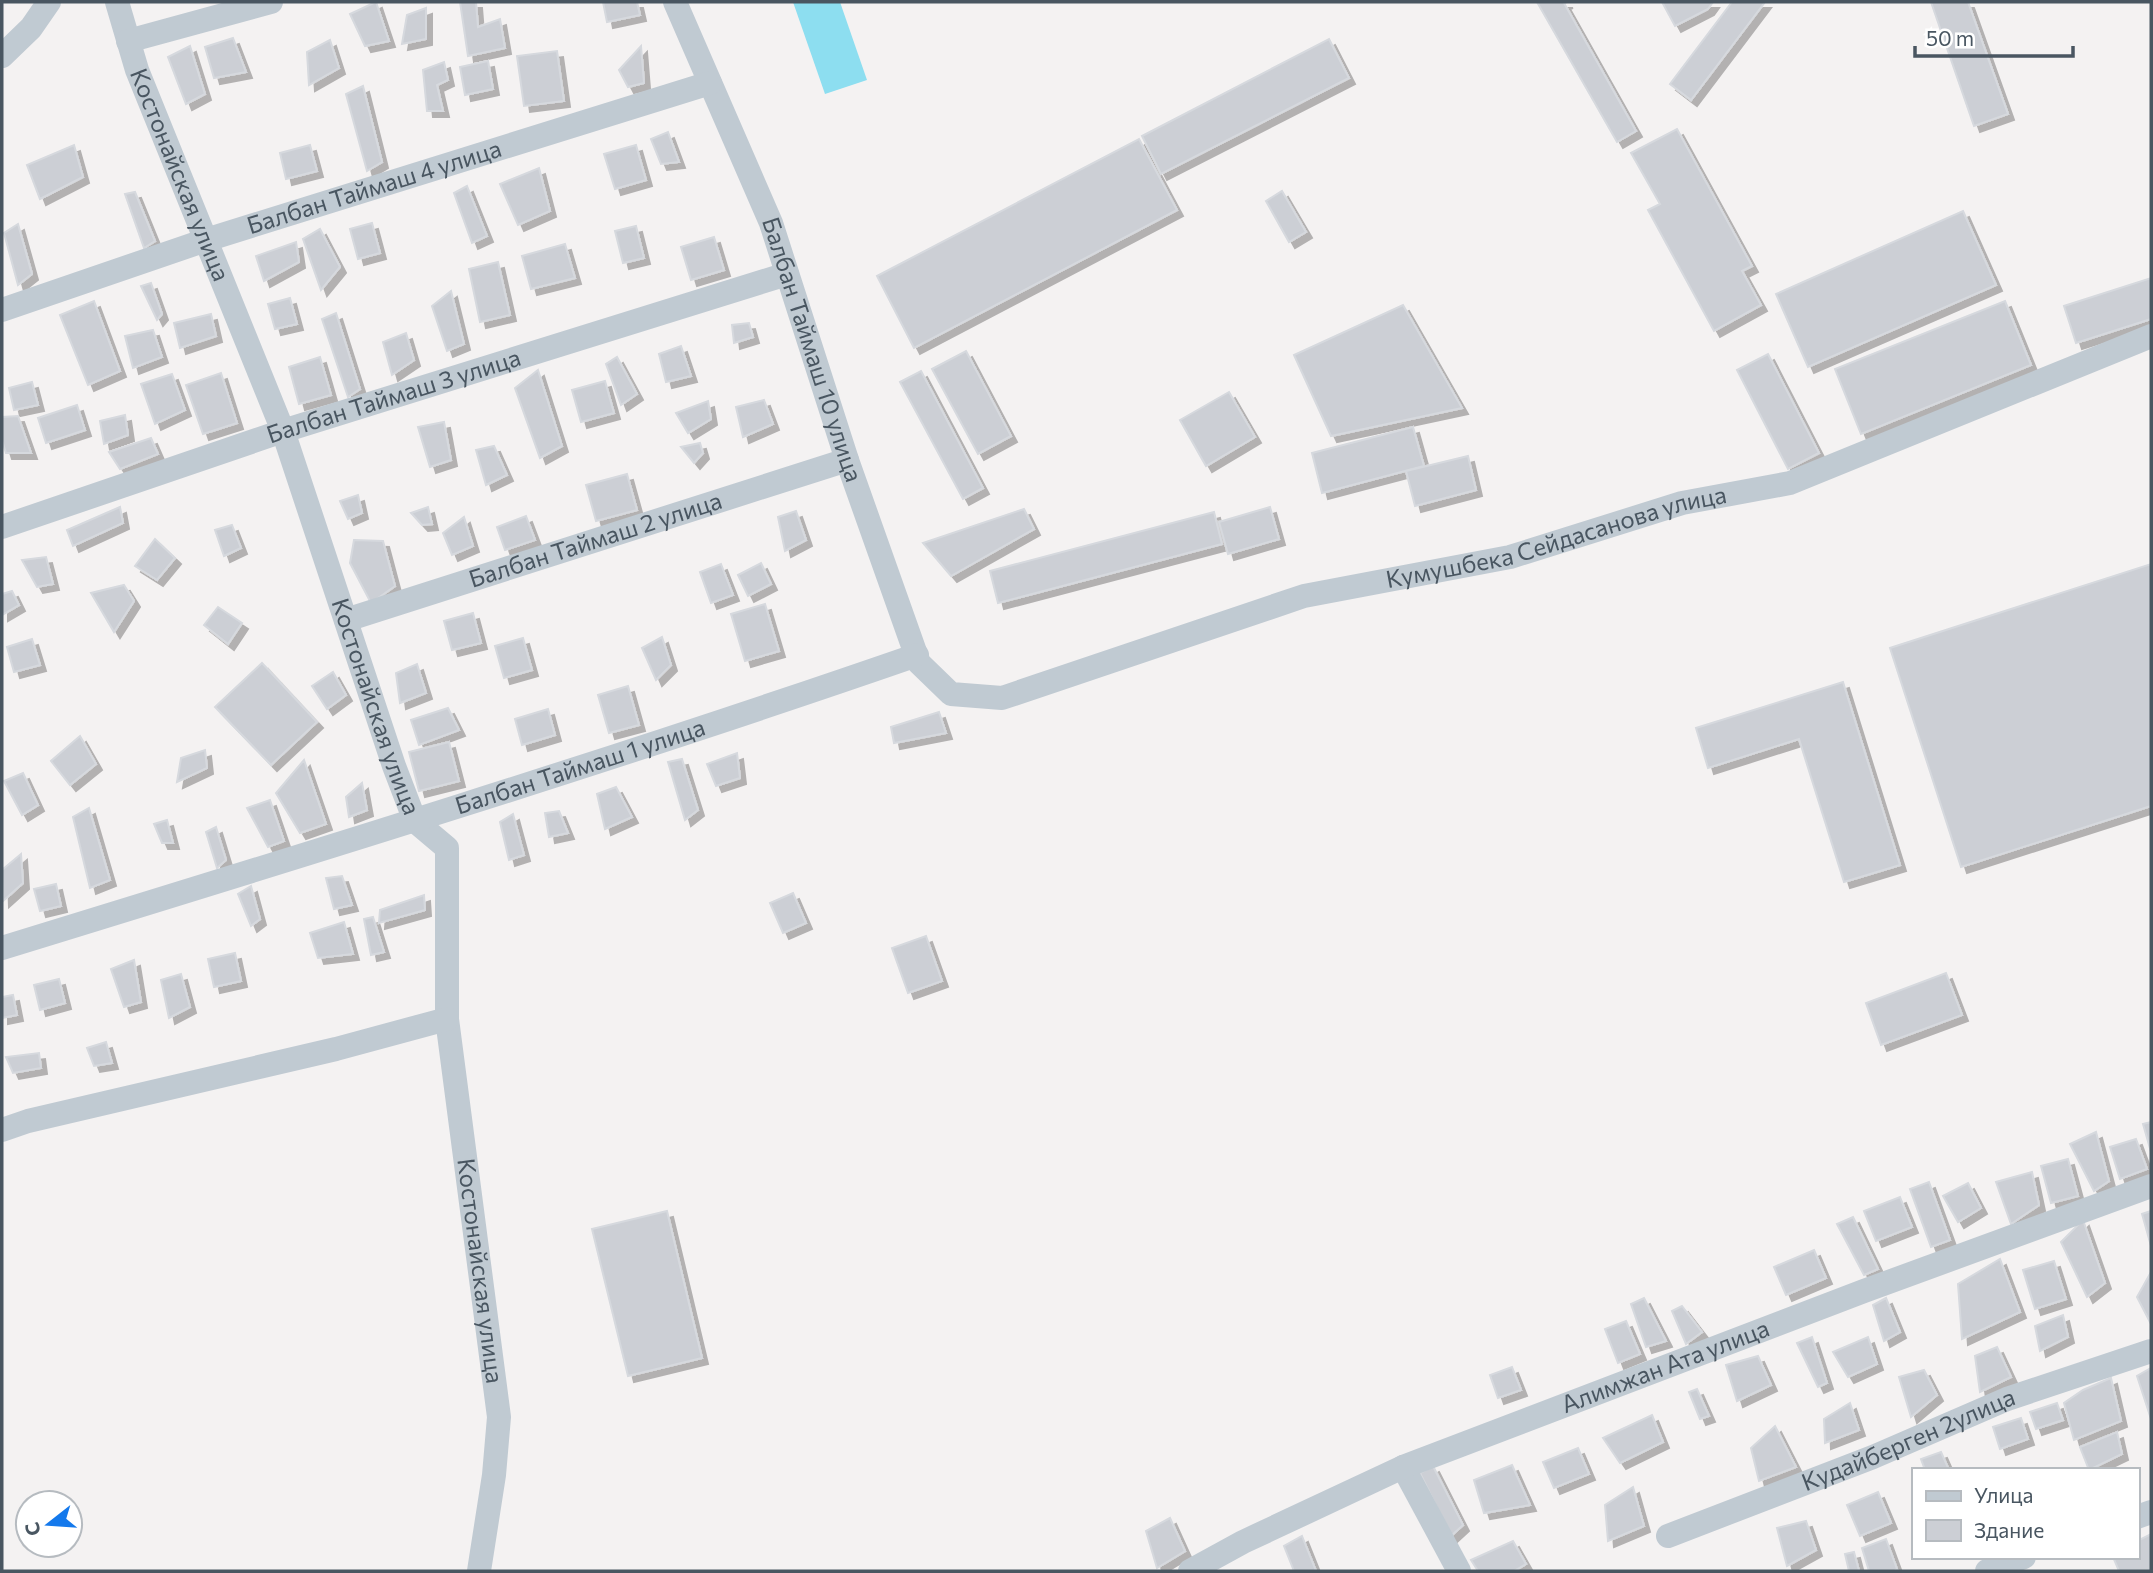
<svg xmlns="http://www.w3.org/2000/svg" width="2153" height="1573" font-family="Commissioner,sans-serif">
<defs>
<filter id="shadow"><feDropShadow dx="6" dy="6" stdDeviation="0" flood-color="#0004"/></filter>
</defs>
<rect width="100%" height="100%" fill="#f4f2f2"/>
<path fill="#8ddef0" d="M793 2H840L867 80 825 94Z"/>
<g fill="#cccfd5" stroke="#d6d9de" stroke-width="2" filter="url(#shadow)">
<path d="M376 2 389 41 365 46 350 14Z"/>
<path d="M460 2H476L478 27 500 19 505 48 468 56Z"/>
<path d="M603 2H637L640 15 607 22Z"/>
<path d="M1537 2H1567L1564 3 1636 131 1617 142Z"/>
<path d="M1662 2H1713L1708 9 1675 26Z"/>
<path d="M1732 2H1765L1691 100 1670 84Z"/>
<path d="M1931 2H1968L2008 114 1974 126Z"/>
<path d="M426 8V39L402 44 407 15Z"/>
<path d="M233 38 246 72 214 78 205 47Z"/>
<path d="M1329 39 1349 78 1161 174 1142 136Z"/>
<path d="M330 40 339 68 309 85 307 52Z"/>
<path d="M190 46 205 94 186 104 168 57Z"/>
<path d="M641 46 644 83 628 87 619 70Z"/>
<path d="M557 51 564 101 524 106 517 56Z"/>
<path d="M488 61 493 89 465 95 460 67Z"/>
<path d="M444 62 448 80 437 85 443 111H427L423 70Z"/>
<path d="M363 86 382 162 367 171 346 94Z"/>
<path d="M1677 129 1752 266 1742 271 1761 305 1714 331 1648 210 1660 204 1631 153Z"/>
<path d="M668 132 679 162 661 164 651 139Z"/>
<path d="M1139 139 1177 210 914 348 877 276Z"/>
<path d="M74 145 83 177 40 199 27 165Z"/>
<path d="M310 145 317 171 286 179 280 153Z"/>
<path d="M636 145 646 180 615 189 604 154Z"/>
<path d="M539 168 550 211 518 225 500 184Z"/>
<path d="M467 186 487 236 472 243 454 193Z"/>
<path d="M1282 191 1306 232 1289 242 1266 201Z"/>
<path d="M135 192 155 241 144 248 125 194Z"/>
<path d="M1963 211 1996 285 1808 367 1776 294Z"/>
<path d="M372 223 380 253 358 259 350 229Z"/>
<path d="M18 224 32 274 18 285 4 233Z"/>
<path d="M636 226 644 258 623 263 615 231Z"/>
<path d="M320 229 340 267 321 290 303 239Z"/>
<path d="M714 237 724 270 691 280 681 247Z"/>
<path d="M296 242 299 262 264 281 256 256Z"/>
<path d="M565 244 575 278 531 289 522 256Z"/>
<path d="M498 262 510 315 480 322 469 269Z"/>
<path d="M2151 278V319L2076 343 2064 306Z"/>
<path d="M151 283 162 314 157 320 141 286Z"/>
<path d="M451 291 464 344 447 351 432 306Z"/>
<path d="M290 298 297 324 275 329 268 304Z"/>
<path d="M94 301 120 371 88 385 60 315Z"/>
<path d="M2005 301 2031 365 1861 434 1835 369Z"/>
<path d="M1403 305 1462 408 1331 436 1294 355Z"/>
<path d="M336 313 360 389 348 397 322 319Z"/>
<path d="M211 314 216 336 180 348 174 323Z"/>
<path d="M749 323 753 337 734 343 732 325Z"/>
<path d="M153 330 162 357 133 368 125 336Z"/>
<path d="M406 333 414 360 392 375 383 342Z"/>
<path d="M681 346 691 376 666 382 659 354Z"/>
<path d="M966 351 1011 436 978 454 932 369Z"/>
<path d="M1768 354 1819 453 1788 469 1737 370Z"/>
<path d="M320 357 331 395 299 404 289 367Z"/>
<path d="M617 357 637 394 621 405 606 364Z"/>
<path d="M538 370 562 446 540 458 515 388Z"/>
<path d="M921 371 983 488 963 499 900 382Z"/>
<path d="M221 373 237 423 203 434 186 385Z"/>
<path d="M172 374 185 410 155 424 141 384Z"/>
<path d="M605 381 614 413 581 422 572 390Z"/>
<path d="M32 382 38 405 14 410 9 388Z"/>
<path d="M1229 392 1255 437 1206 466 1180 420Z"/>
<path d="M764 400 773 424 743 437 736 407Z"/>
<path d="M708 401 711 419 688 433 676 413Z"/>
<path d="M77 405 85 430 46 443 38 418Z"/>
<path d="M125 415 128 435 104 444 100 421Z"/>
<path d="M18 416 31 453H6L2 440V417Z"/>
<path d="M444 422 451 460 430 467 418 427Z"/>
<path d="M1413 427 1424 466 1322 493 1312 453Z"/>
<path d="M151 438 158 454 120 469 109 452Z"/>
<path d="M700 443 703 453 694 463 681 447Z"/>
<path d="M494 446 507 475 486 485 476 450Z"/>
<path d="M1468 456 1476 490 1415 506 1406 471Z"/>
<path d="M627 474 637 510 596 521 586 485Z"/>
<path d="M358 495 362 513 348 519 340 501Z"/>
<path d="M120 507 123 523 73 546 67 530Z"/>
<path d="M428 507 432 524 422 525 411 513Z"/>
<path d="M1270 507 1279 539 1228 554 1219 522Z"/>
<path d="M1024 509 1034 529 951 576 923 543Z"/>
<path d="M796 511 806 540 785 551 778 517Z"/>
<path d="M1214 512 1222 544 998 603 990 571Z"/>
<path d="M526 516 535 540 505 550 497 527Z"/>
<path d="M464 517 473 546 452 555 443 533Z"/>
<path d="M232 525 241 548 224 556 215 530Z"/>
<path d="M155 539 175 558 157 580 135 566Z"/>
<path d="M354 540 383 541 395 586 371 603 350 563Z"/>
<path d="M46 557 53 584 37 587 22 560Z"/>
<path d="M761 563 771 584 748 596 738 575Z"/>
<path d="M721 564 733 595 711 603 700 572Z"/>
<path d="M2151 564V806L1961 867 1890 648Z"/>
<path d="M124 585 134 601 114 632 91 593Z"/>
<path d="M12 591 19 605 2 615V594Z"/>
<path d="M765 604 779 651 745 661 731 614Z"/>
<path d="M218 607 242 623 228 644 204 625Z"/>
<path d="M473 613 481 643 452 650 444 621Z"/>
<path d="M662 637 671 665 656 680 642 648Z"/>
<path d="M523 638 532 670 504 678 495 646Z"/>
<path d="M32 639 40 665 14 672 7 647Z"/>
<path d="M262 663 317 722 271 765 215 707Z"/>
<path d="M417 664 426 693 400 703 396 673Z"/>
<path d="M333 672 346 695 327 709 312 686Z"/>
<path d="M1843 682 1900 865 1844 882 1799 739 1708 768 1696 728Z"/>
<path d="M628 686 639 725 609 733 598 695Z"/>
<path d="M448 708 459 730 419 745 411 720Z"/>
<path d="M548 709 555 735 522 745 515 719Z"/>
<path d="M939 712 946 733 894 743 891 727Z"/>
<path d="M80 736 96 764 70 785 51 761Z"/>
<path d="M449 742 459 781 419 791 409 752Z"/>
<path d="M205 750 207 768 177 782 181 758Z"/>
<path d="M737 753 740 778 716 786 707 764Z"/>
<path d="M682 759 698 810 685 820 668 762Z"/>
<path d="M304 760 326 824 300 833 276 793Z"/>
<path d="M23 773 38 805 22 815 4 781Z"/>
<path d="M362 783 367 810 349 817 346 797Z"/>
<path d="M616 787 632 817 605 829 597 794Z"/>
<path d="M270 800 284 841 268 847 247 808Z"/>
<path d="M89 808 110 880 90 888 73 817Z"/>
<path d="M559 811 568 833 549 837 545 813Z"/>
<path d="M513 814 524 855 509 860 500 822Z"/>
<path d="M167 820 173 843H162L154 824Z"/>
<path d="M216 827 226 860 217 868 206 832Z"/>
<path d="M21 854 23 883 3 901 2 870Z"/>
<path d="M342 876 352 905 334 909 326 878Z"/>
<path d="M56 884 61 906 40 911 34 889Z"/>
<path d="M251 886 260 919 251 926 238 894Z"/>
<path d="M793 893 806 923 783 933 770 903Z"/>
<path d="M424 895 425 910 379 923 380 910Z"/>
<path d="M373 917 384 952 371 955 364 919Z"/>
<path d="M344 922 353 954 318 958 310 933Z"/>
<path d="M926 936 942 981 908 993 892 948Z"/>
<path d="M235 953 241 981 214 987 208 959Z"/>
<path d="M134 960 141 1002 124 1007 111 969Z"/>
<path d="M1946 973 1962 1015 1881 1045 1866 1003Z"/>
<path d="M181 974 190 1007 169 1018 161 980Z"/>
<path d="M59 979 65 1003 40 1010 34 985Z"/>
<path d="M13 995 17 1015 2 1018V997Z"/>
<path d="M106 1042 112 1063 94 1066 87 1048Z"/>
<path d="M39 1053 41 1068 13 1073 6 1057Z"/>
<path d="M2151 1122V1152L2143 1124Z"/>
<path d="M2096 1132 2109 1181 2094 1191 2070 1144Z"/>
<path d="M2136 1139 2147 1169 2120 1179 2110 1147Z"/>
<path d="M2068 1159 2078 1196 2051 1203 2041 1166Z"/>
<path d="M2032 1172 2039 1205 2011 1224 1996 1182Z"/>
<path d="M1929 1182 1950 1240 1931 1247 1910 1189Z"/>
<path d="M1968 1183 1981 1208 1958 1222 1943 1196Z"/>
<path d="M1900 1197 1912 1227 1876 1241 1864 1211Z"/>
<path d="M667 1211 702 1358 628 1376 592 1229Z"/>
<path d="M2151 1211V1246L2142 1214Z"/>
<path d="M1853 1217 1878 1269 1864 1275 1837 1224Z"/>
<path d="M2083 1220 2105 1283 2087 1297 2061 1242Z"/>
<path d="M1814 1250 1826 1278 1786 1295 1774 1267Z"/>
<path d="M2000 1259 2020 1312 1962 1339 1958 1284Z"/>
<path d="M2054 1261 2066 1299 2035 1309 2023 1270Z"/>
<path d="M2151 1272V1324L2137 1297Z"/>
<path d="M1644 1298 1666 1341 1646 1347 1631 1304Z"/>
<path d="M1886 1298 1900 1332 1884 1341 1873 1305Z"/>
<path d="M1682 1306 1702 1332 1686 1344 1672 1311Z"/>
<path d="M2063 1315 2068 1337 2040 1351 2035 1326Z"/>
<path d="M1626 1321 1640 1354 1618 1363 1605 1329Z"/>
<path d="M1812 1337 1827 1383 1818 1387 1797 1343Z"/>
<path d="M1868 1337 1877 1364 1848 1377 1833 1352Z"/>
<path d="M1997 1347 2011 1377 1980 1392 1975 1356Z"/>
<path d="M1758 1356 1771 1385 1737 1401 1726 1365Z"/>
<path d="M1512 1367 1521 1390 1498 1398 1490 1375Z"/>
<path d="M2151 1368V1419L2137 1376Z"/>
<path d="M1924 1370 1937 1395 1911 1417 1899 1377Z"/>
<path d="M2111 1378 2121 1421 2074 1440 2064 1403 2083 1390Z"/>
<path d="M1697 1389 1709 1416 1700 1419 1689 1392Z"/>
<path d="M1850 1403 1859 1430 1825 1443 1824 1419Z"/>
<path d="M2057 1403 2063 1420 2036 1429 2030 1412Z"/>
<path d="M1652 1415 1663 1442 1620 1463 1603 1438Z"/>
<path d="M2021 1418 2028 1439 2000 1449 1993 1427Z"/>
<path d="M1775 1426 1796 1467 1759 1481 1751 1448Z"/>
<path d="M2117 1432 2122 1454 2089 1470 2080 1447Z"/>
<path d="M1578 1448 1589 1474 1554 1488 1543 1462Z"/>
<path d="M1941 1452 1949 1470H1925L1921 1459Z"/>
<path d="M1512 1465 1530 1505 1484 1513 1474 1480Z"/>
<path d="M1433 1466 1463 1525 1451 1536 1420 1473Z"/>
<path d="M1633 1487 1644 1526 1608 1541 1605 1505Z"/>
<path d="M1878 1492 1891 1523 1860 1536 1847 1505Z"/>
<path d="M1170 1518 1185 1551 1157 1568 1146 1531Z"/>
<path d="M1806 1521 1816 1550 1787 1566 1777 1528Z"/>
<path d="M2151 1534V1571H2119L2113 1557H2137V1541Z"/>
<path d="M1302 1536 1316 1571H1294L1284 1546Z"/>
<path d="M1886 1539 1897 1569 1894 1571H1869L1862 1548Z"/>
<path d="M1513 1541 1526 1564 1514 1571H1478L1471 1560Z"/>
<path d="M1854 1552 1859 1571H1849L1845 1554Z"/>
</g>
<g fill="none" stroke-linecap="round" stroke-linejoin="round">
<g stroke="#c0cad2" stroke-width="24">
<path id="s1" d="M117 2 137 70 283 431 394 766 415 821 447 848V1019L499 1417 494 1475 479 1571"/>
<path id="s2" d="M675 2 771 223 847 460 919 663 951 694 1002 698 1304 596 1510 557 1682 503 1790 483 2151 336"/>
<path d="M128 41 271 2"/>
<path d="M2 56 31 28 49 2"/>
<path id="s3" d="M2 310 206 240 710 83"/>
<path id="s4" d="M2 527 283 431 787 274"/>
<path id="s5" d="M346 620 847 460"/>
<path id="s6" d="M2 948C308 854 614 760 917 655"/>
<path d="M2 1130 28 1121 336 1049 447 1019"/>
<path d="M1403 1467 1459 1571"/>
<path d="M2137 1517 2151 1512"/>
<path id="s7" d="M1668 1536 1873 1457 2007 1399 2151 1351"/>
<path id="s8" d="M1190 1571 1243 1542 1403 1467 1864 1291 2151 1186"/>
<path d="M1987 1571 2024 1557"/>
</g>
</g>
<g text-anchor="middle" stroke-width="6" stroke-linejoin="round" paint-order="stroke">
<g font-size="24" fill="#495661" stroke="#fff">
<text dy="8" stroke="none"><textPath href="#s1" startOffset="184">Костонайская улица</textPath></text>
<text dy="8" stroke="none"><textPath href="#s3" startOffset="392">Балбан Таймаш 4 улица</textPath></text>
<text dy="8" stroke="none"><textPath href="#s2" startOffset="374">Балбан Таймаш 10 улица</textPath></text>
<text dy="8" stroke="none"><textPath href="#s4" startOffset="413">Балбан Таймаш 3 улица</textPath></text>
<text dy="8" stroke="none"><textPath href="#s2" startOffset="1379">Кумушбека Сейдасанова улица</textPath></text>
<text dy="8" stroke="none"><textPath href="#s5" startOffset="262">Балбан Таймаш 2 улица</textPath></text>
<text dy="8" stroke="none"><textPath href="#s1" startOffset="751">Костонайская улица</textPath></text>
<text dy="8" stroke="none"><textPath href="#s6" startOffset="606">Балбан Таймаш 1 улица</textPath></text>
<text dy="8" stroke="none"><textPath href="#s1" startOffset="1339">Костонайская улица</textPath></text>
<text dy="8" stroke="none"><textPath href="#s8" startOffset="518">Алимжан Ата улица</textPath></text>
<text dy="8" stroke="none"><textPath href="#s7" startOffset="259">Кудайберген 2улица</textPath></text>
</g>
</g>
<rect width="2153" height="1573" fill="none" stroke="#495661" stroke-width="7"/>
<rect x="1912" y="1468" width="228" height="91" fill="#ffffff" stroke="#b6bbc0" stroke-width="2"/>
<rect x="1926" y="1491" width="35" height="10" fill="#c0cad2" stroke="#b6bbc0" stroke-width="2"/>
<text x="1974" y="1503" font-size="21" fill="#495661">Улица</text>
<rect x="1926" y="1520" width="35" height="21" fill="#cccfd5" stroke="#b6bbc0" stroke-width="2"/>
<text x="1974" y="1538" font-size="21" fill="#495661">Здание</text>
<g transform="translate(49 1524) rotate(253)"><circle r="33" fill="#ffffff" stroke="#b6bbc0" stroke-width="2"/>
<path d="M0-5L12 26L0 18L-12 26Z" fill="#1479ec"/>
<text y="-10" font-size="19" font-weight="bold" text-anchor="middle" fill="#495661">С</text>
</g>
<path d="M1915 46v10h158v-10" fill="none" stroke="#495661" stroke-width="3.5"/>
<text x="1926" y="46" font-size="21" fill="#495661" stroke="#ffffff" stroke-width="5" paint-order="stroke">50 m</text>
</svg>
